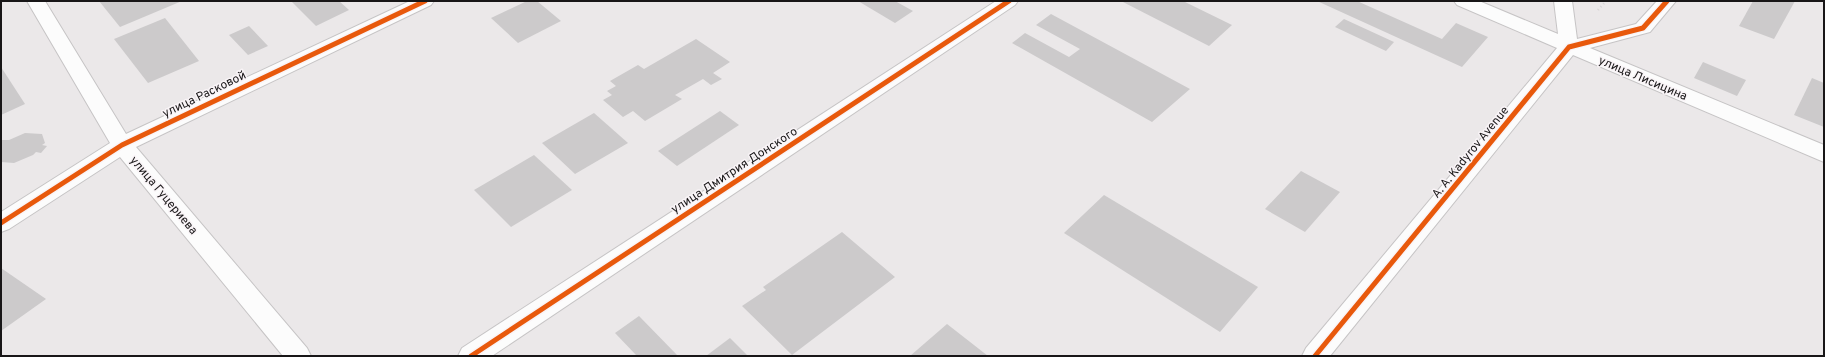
<svg xmlns="http://www.w3.org/2000/svg" width="1825" height="357" font-family="Overpass,sans-serif">
	<style>
		.building { fill: #cccacb }
		.lines { fill: none; stroke-linecap: round; stroke-linejoin: round }
		.minor-casing { stroke: #c6c4c5; stroke-width: 2 }
		.tertiary-casing { stroke: #c6c4c5; stroke-width: 2 }
		.path { stroke: #d6d4d5; stroke-width: 2.5; stroke-dasharray: 1 3; stroke-linecap: butt }
		.minor { fill: #fcfcfc; fill-rule: evenodd }
		.tertiary { fill: #fcfcfc; fill-rule: evenodd }
		.cycleway-casing { stroke: #f9f4f7; stroke-width: 8 }
		.cycleway { stroke: #e8590c; stroke-width: 5 }
		.labels { text-anchor: middle; stroke-width: 3; stroke-linejoin: round; paint-order: stroke }
		.street-label { font-size: 12px; fill: #181617; stroke: #f9f4f7 }
	</style>
	<rect width="100%" height="100%" fill="#ebe8e9"/>
	<!-- building -->
	<g class="building">
		<polygon points="99,1 182,1 120,27"/>
		<polygon points="291,1 339,1 349,10 316,26"/>
		<polygon points="527,1 537,1 561,21 518,43 491,18"/>
		<polygon points="858,1 895,1 913,11 895,23"/>
		<polygon points="1121,1 1183,1 1232,25 1209,46"/>
		<polygon points="1317,1 1357,1 1442,39 1456,23 1488,37 1462,67"/>
		<polygon points="1753,1 1795,1 1774,39 1739,26"/>
		<polygon points="1051,14 1190,89 1152,122 1012,43 1025,33 1069,57 1080,49 1036,25"/>
		<polygon points="165,18 199,61 148,83 114,39"/>
		<polygon points="1344,19 1394,42 1386,51 1335,27"/>
		<polygon points="249,26 268,46 248,55 229,35"/>
		<polygon points="696,39 730,62 713,73 722,79 711,85 703,79 675,95 682,99 645,121 633,111 623,117 603,100 612,95 607,91 616,86 610,81 638,65 644,69"/>
		<polygon points="1703,62 1746,80 1737,96 1694,78"/>
		<polygon points="1,67 25,104 1,115"/>
		<polygon points="1812,78 1824,83 1824,127 1794,115"/>
		<polygon points="720,111 739,125 677,166 658,151"/>
		<polygon points="594,113 628,143 575,174 542,143"/>
		<polygon points="25,133 42,134 45,143 42,145 47,146 41,153 36,152 33,155 14,163 1,162 1,140 9,140"/>
		<polygon points="534,155 572,190 511,227 474,190"/>
		<polygon points="1301,171 1340,192 1305,232 1265,209"/>
		<polygon points="1104,195 1258,287 1220,332 1064,233"/>
		<polygon points="842,232 895,277 792,355 742,306 766,290 763,287"/>
		<polygon points="1,268 46,299 1,331"/>
		<polygon points="639,316 678,356 637,356 615,333"/>
		<polygon points="947,324 988,356 910,356"/>
		<polygon points="730,338 748,356 706,356"/>
	</g>
	<g class="lines">
		<defs>
			<g id="minor">
				<polygon points="27,1 45,1 126,134 410,1 434,1 431,5 136,147 307,348 311,356 283,356 120,157 9,229 1,232 1,212 110,143"/>
				<polygon points="996,1 1018,1 1015,5 492,356 458,356 462,348"/>
			</g>
			<polygon id="tertiary" points="1454,1 1479,1 1558,34 1554,1 1572,1 1577,39 1636,24 1657,1 1676,1 1650,32 1590,48 1824,145 1824,162 1573,55 1330,356 1302,356 1306,348 1557,48 1457,5"/>
		</defs>
		<!-- minor casing -->
		<use href="#minor" class="minor-casing"/>
		<!-- tertiary casing -->
		<use href="#tertiary" class="tertiary-casing"/>
		<!-- path -->
		<polyline class="path" points="1598,10 1606,1"/>
		<!-- minor -->
		<use href="#minor" class="minor"/>
		<!-- tertiary -->
		<use href="#tertiary" class="tertiary"/>
		<defs>
			<g id="cycleway">
				<polyline points="1,223 122,145 425,1"/>
				<polyline points="471,356 1009,1"/>
				<polyline points="1315,356 1569,47 1643,28 1667,1"/>
			</g>
		</defs>
		<!-- cycleway casing -->
		<use href="#cycleway" class="cycleway-casing"/>
		<!-- cycleway -->
		<use href="#cycleway" class="cycleway"/>
	</g>
	<g class="labels">
		<!-- street labels -->
		<g class="street-label">
			<text transform="translate(1643 78) rotate(23)" y="4">улица Лисицина</text>
			<text transform="translate(204 94) rotate(-26)" y="4">улица Расковой</text>
			<text transform="translate(1470 152) rotate(-51)" y="4">A. A. Kadyrov Avenue</text>
			<text transform="translate(734 170) rotate(-33)" y="4">улица Дмитрия Донского</text>
			<text transform="translate(164 195) rotate(50)" y="4">улица Гуцериева</text>
		</g>
	</g>
	<!-- border -->
	<rect width="1825" height="357" fill="none" stroke="#181617" stroke-width="4"/>
</svg>
